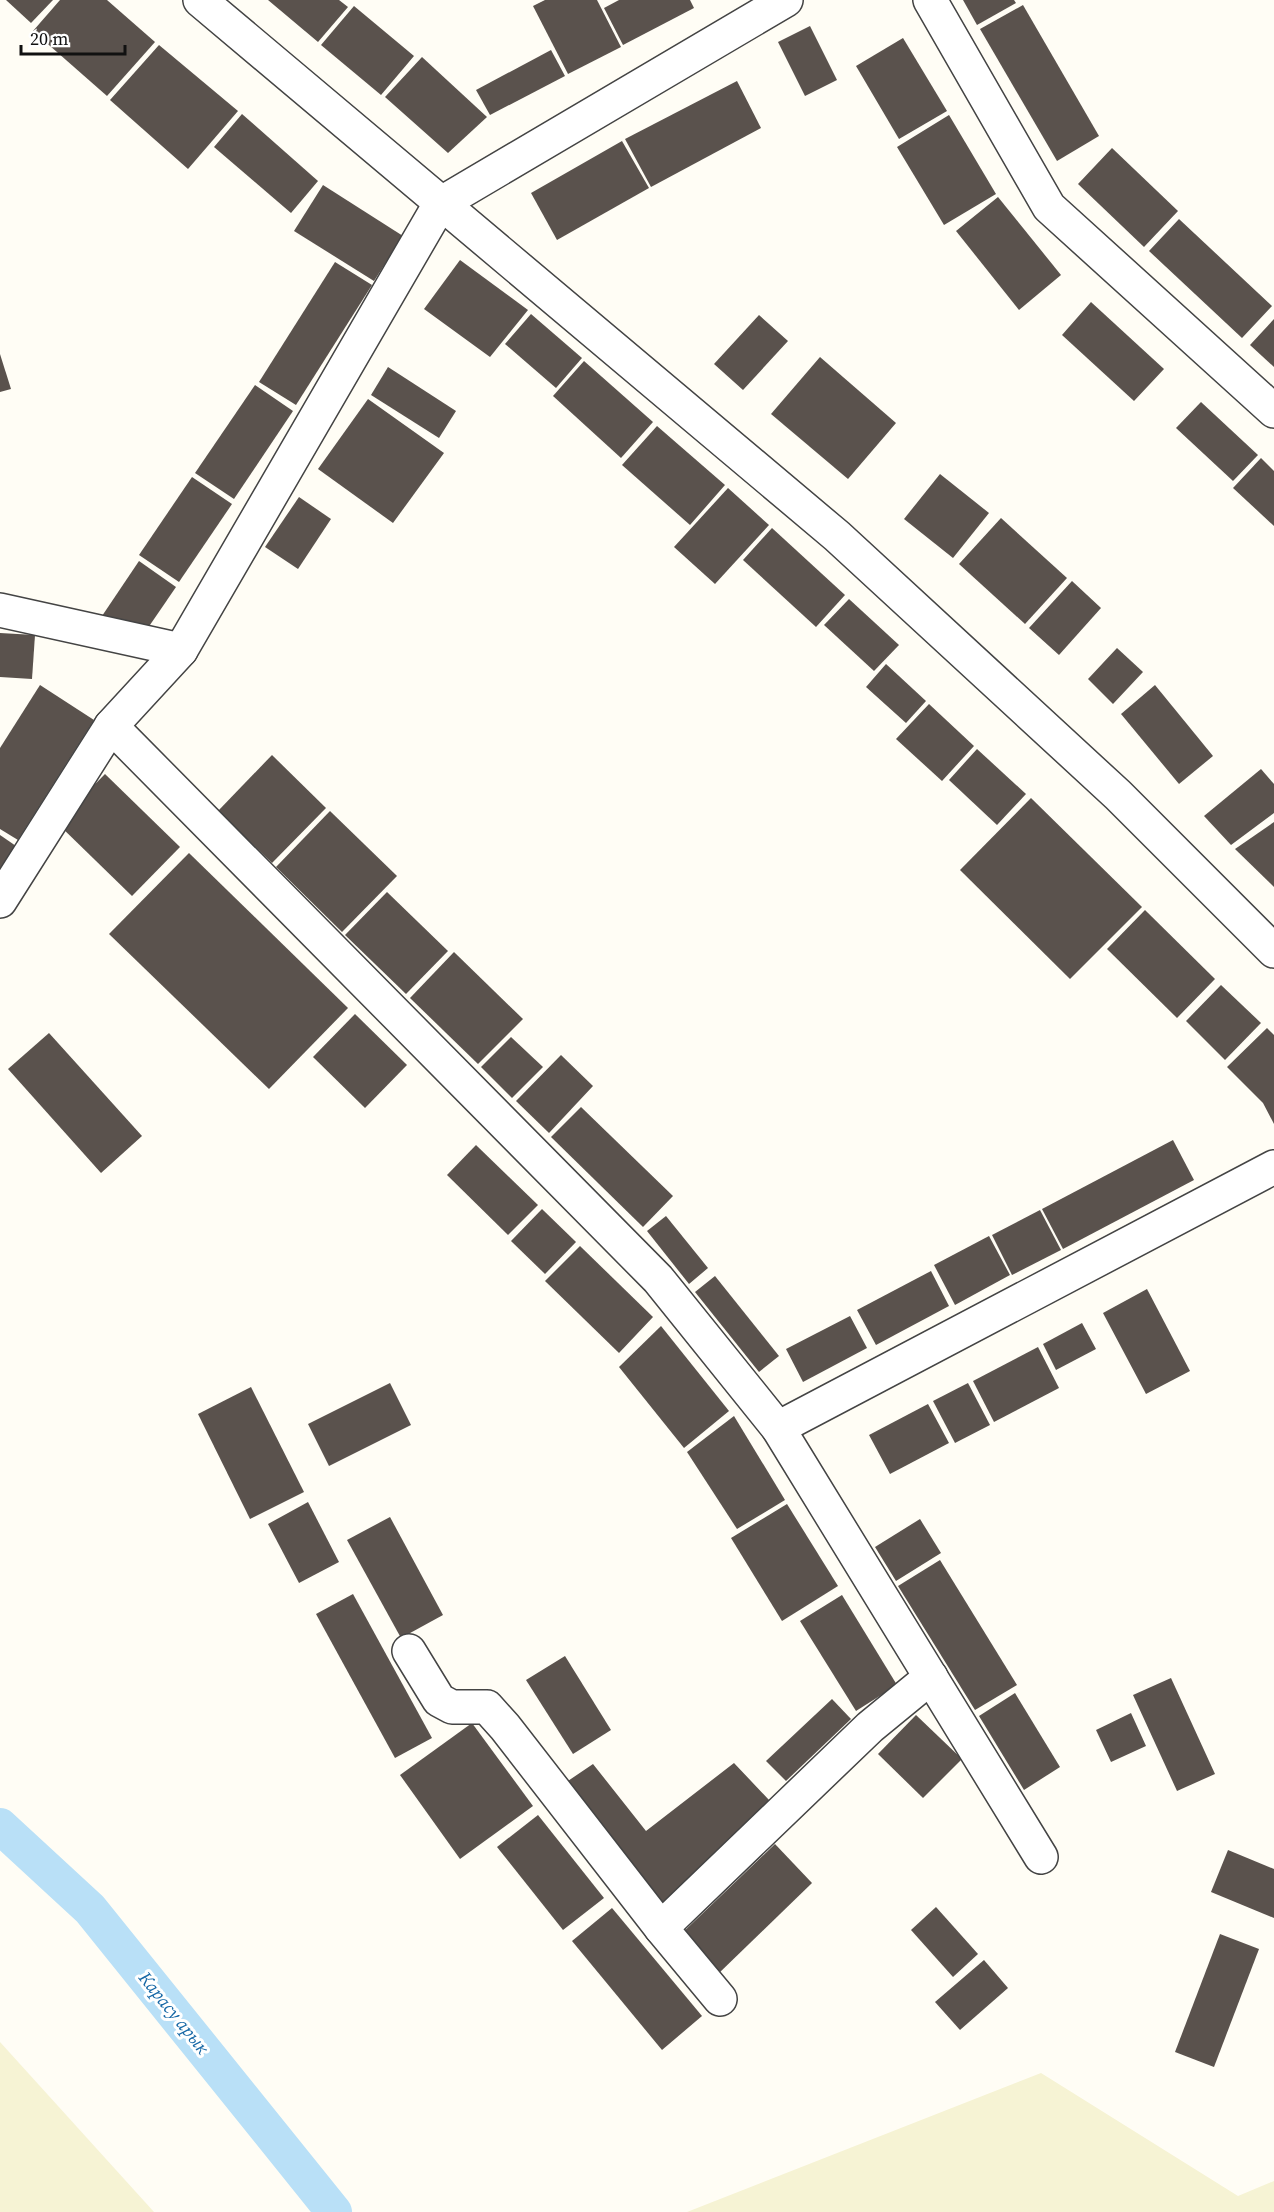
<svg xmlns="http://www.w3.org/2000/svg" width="1274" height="2212" font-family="'Source Serif 4',serif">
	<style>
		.farmland { fill: #f6f3d4 }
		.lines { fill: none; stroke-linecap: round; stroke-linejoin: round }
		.canal { stroke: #b9e0f7; stroke-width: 36 }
		.building { fill: #5a524d }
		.minor-casing { stroke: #444; stroke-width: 36 }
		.minor { stroke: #fff; stroke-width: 33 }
		.labels { text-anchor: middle; stroke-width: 6; stroke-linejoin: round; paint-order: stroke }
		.water-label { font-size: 18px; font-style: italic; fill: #1768a6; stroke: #fff }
	</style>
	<rect width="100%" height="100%" fill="#fffdf5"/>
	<!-- farmland -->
	<g class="farmland">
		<polygon points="0,2042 154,2212 0,2212"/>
		<polygon points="1041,2073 1238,2196 1274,2181 1274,2212 687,2212"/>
	</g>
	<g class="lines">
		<!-- canal -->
		<polyline class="canal" points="0,1826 90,1909 334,2212"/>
	</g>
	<!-- building -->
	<g class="building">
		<polygon points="6,0 53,0 31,23"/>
		<polygon points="60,0 107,0 155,42 107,96 33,31"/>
		<polygon points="268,0 339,0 348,7 318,42"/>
		<polygon points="545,0 597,0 621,47 568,74 533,6"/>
		<polygon points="619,0 690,0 694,8 623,45 604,8"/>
		<polygon points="963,0 1014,0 1016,3 977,25"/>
		<polygon points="1023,5 1099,136 1057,161 980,29"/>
		<polygon points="354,6 414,56 381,95 321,45"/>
		<polygon points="810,26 837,80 805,96 778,42"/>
		<polygon points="903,38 947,111 899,139 856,66"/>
		<polygon points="159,45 238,111 188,169 110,100"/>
		<polygon points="551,50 565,76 490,115 476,90"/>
		<polygon points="422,57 487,117 448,153 385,97"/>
		<polygon points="737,81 761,128 651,187 625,139"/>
		<polygon points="242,114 318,181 291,213 214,147"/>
		<polygon points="949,115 996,194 944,225 897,147"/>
		<polygon points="622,141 649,188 557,240 531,193"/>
		<polygon points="1112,148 1178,211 1144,247 1078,184"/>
		<polygon points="323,185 403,236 374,281 294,231"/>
		<polygon points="998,197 1061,275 1019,310 956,231"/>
		<polygon points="1179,219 1272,306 1242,338 1149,251"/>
		<polygon points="460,260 528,310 490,357 424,309"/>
		<polygon points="335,262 372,285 296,405 259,382"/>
		<polygon points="1091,302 1164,369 1134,401 1062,335"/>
		<polygon points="531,314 582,358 556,388 505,344"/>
		<polygon points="759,315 788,341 743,390 714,364"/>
		<polygon points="1274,319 1274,367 1250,345"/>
		<polygon points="0,354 11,389 0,392"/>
		<polygon points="820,357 896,423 848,479 771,414"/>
		<polygon points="584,361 653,422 621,458 553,396"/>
		<polygon points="388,367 456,411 439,438 371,395"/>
		<polygon points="255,385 293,411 234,499 195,473"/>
		<polygon points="368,399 444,453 393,523 318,469"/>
		<polygon points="1201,402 1258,455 1233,481 1176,428"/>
		<polygon points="657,426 725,485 690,525 622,465"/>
		<polygon points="1261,458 1274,471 1274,526 1233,488"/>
		<polygon points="940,474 989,513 953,558 904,519"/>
		<polygon points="192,477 232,504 179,582 139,555"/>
		<polygon points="728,488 769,525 715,584 674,547"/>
		<polygon points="299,497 331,519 298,569 265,547"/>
		<polygon points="1001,518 1067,578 1025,624 959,564"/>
		<polygon points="772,528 845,595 816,627 743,560"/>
		<polygon points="139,561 176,587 139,641 102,616"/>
		<polygon points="1072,581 1101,608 1059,655 1029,628"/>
		<polygon points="849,599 899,645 874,671 824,625"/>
		<polygon points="0,633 35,635 32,679 0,677"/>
		<polygon points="1117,648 1143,672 1113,704 1088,679"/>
		<polygon points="886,664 926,701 906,723 866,687"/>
		<polygon points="40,685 94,720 18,840 0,829 0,748"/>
		<polygon points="1155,685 1213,756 1179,784 1121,714"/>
		<polygon points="929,704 974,746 942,781 896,739"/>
		<polygon points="977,749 1026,794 997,825 949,780"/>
		<polygon points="272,755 326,808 272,863 218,811"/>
		<polygon points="1261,769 1274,784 1274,813 1231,845 1204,816"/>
		<polygon points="105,774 180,847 132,896 57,823"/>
		<polygon points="1031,798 1142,907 1070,979 960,870"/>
		<polygon points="330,811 397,876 342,932 276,867"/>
		<polygon points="1274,822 1274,887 1235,849"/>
		<polygon points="0,835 16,846 0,869"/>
		<polygon points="189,853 348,1008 269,1089 109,934"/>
		<polygon points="387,892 448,951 406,994 345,935"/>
		<polygon points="1145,910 1215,979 1177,1018 1107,949"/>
		<polygon points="454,952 523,1019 478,1064 410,998"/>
		<polygon points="1221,985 1261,1023 1225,1060 1186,1021"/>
		<polygon points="355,1014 407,1065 365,1108 313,1057"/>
		<polygon points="1267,1028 1274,1035 1274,1124 1263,1103 1227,1067"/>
		<polygon points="49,1033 142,1136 101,1173 8,1069"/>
		<polygon points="511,1037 543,1067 512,1098 481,1067"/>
		<polygon points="561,1055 593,1086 549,1133 516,1101"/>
		<polygon points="581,1107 673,1196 643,1227 551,1137"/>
		<polygon points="1173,1140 1194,1180 1063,1249 1042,1209"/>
		<polygon points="476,1145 538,1205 508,1235 447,1175"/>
		<polygon points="542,1209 576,1242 545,1274 511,1241"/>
		<polygon points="1040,1210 1061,1250 1012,1275 992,1235"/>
		<polygon points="666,1216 708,1268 689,1284 647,1231"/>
		<polygon points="989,1236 1010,1275 955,1305 934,1265"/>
		<polygon points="580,1246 653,1317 619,1353 545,1281"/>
		<polygon points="931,1271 949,1306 876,1345 857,1310"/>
		<polygon points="715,1276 779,1356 759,1372 695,1292"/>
		<polygon points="1147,1289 1190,1371 1146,1394 1103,1313"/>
		<polygon points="850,1316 867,1348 803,1382 786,1349"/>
		<polygon points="1082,1323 1096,1349 1056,1370 1043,1344"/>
		<polygon points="661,1326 729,1411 684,1448 619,1367"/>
		<polygon points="1038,1347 1059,1388 994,1422 973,1381"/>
		<polygon points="390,1383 411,1425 329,1466 308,1424"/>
		<polygon points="968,1383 990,1425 955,1443 933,1401"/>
		<polygon points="251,1387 304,1492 250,1519 198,1414"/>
		<polygon points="928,1404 949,1443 890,1474 869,1435"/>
		<polygon points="734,1416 785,1500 737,1529 687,1452"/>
		<polygon points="308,1502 339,1562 299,1583 268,1524"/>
		<polygon points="787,1504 838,1586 782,1621 731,1538"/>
		<polygon points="390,1517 443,1615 401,1638 347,1540"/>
		<polygon points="920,1519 941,1553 896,1581 875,1547"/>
		<polygon points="940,1560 1017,1685 975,1710 898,1586"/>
		<polygon points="353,1594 432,1738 395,1758 316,1614"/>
		<polygon points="842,1595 897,1685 856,1711 800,1621"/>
		<polygon points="565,1656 611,1730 573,1754 526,1680"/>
		<polygon points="1171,1678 1215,1774 1177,1791 1133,1695"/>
		<polygon points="1015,1693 1060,1767 1024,1790 979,1716"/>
		<polygon points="832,1699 851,1719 786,1781 766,1761"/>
		<polygon points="1131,1713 1146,1746 1111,1762 1096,1730"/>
		<polygon points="916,1715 962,1759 923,1798 878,1754"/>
		<polygon points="472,1723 533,1806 460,1859 400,1775"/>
		<polygon points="734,1763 769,1800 656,1911 562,1785 593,1764 646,1831"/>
		<polygon points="538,1815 604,1898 563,1930 497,1847"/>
		<polygon points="775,1844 812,1883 717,1975 679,1936"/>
		<polygon points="1228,1850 1274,1869 1274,1918 1211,1892"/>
		<polygon points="936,1907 978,1954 953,1977 911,1930"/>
		<polygon points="612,1908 702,2016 662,2050 572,1941"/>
		<polygon points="1220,1934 1259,1949 1214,2067 1175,2052"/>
		<polygon points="984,1960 1008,1988 960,2030 935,2002"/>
	</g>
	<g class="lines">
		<defs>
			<g id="minor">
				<polyline points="200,0 837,536 1118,795 1274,951"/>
				<polyline points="930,0 1049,207 1274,411"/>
				<polyline points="0,610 181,650"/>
				<polyline points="111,726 658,1279 778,1428 1041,1857"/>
				<polyline points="0,901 111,726 181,650 440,204 786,0"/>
				<polyline points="778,1428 1274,1167"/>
				<polyline points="409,1651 439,1700 452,1707 487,1707 505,1727 661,1928"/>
				<polyline points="720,1999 661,1928 870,1727 931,1677"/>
			</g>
		</defs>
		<!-- minor casing -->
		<use href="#minor" class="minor-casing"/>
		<!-- minor -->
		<use href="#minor" class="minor"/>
	</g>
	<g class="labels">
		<!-- water labels -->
		<g class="water-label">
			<text transform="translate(174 2013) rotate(51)" y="6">Карасу арык</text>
		</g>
	</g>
	<!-- scale -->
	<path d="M21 45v9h104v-9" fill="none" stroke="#111111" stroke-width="3"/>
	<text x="30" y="45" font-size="18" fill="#111111" stroke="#ffffff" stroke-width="4.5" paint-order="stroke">20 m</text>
</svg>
